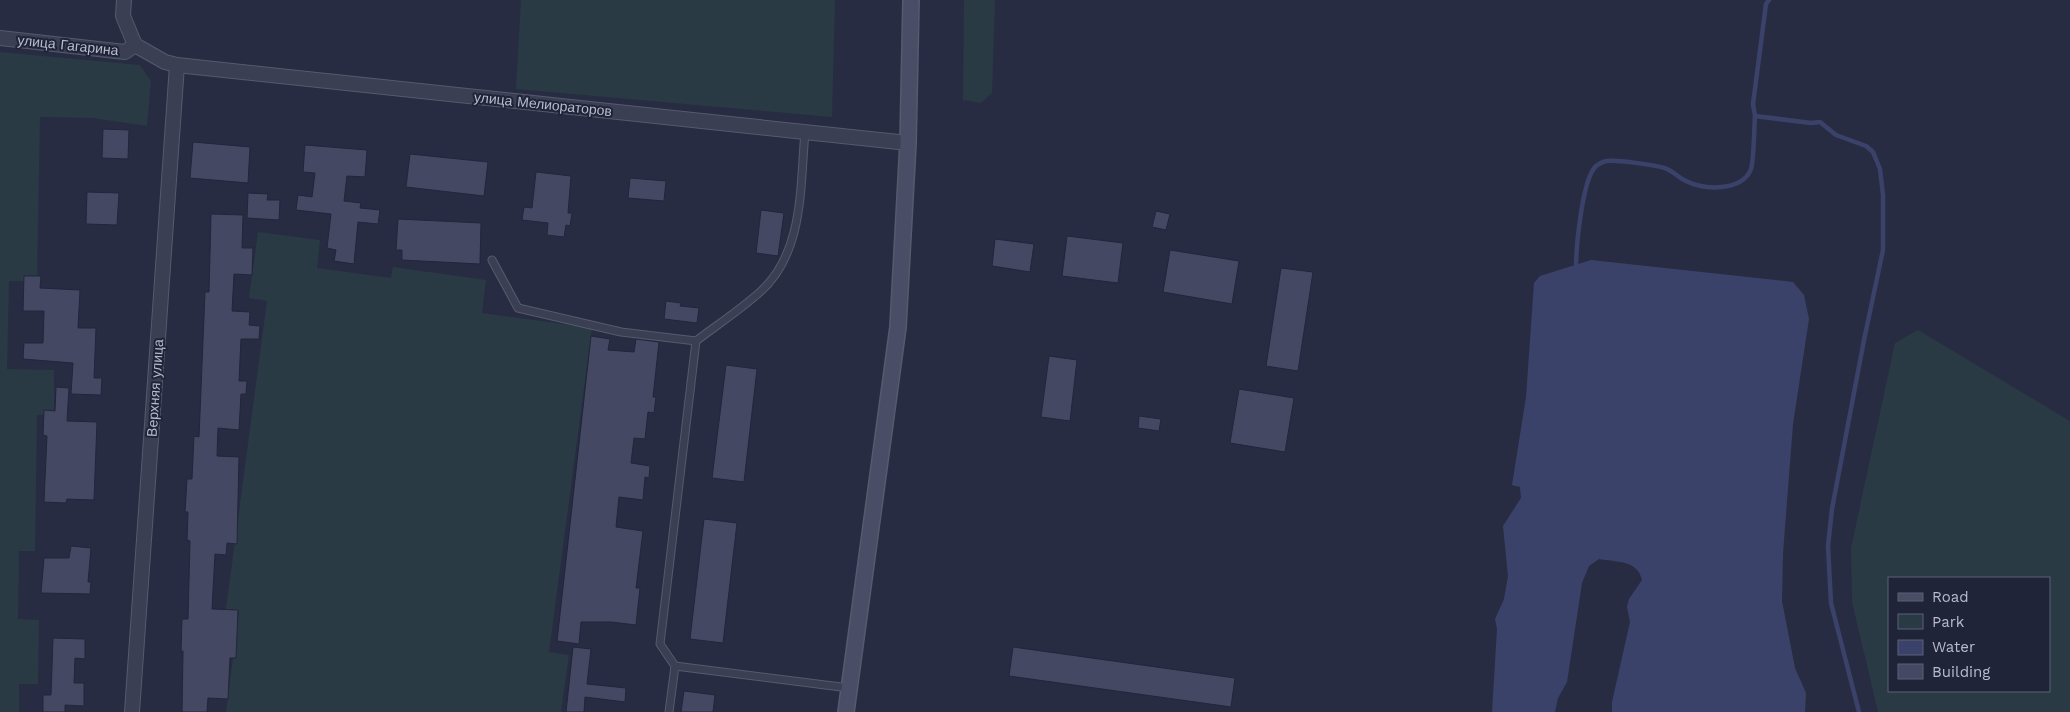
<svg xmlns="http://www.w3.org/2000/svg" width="2070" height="712" font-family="'Work Sans',sans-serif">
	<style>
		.green { fill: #293a44; fill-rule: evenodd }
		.water { fill: #3b426a }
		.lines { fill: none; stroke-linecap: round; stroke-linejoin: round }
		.stream { stroke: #3b426a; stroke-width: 4.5 }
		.building { fill: #444863; stroke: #22263a }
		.lane-casing { stroke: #575a6d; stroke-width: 9 }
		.street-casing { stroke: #575a6d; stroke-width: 16 }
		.secondary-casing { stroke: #575a6d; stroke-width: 18 }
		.lane { stroke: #3b3f53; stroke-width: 7 }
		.street { stroke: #3b3f53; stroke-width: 14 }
		.secondary { stroke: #494d66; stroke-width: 15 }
		.labels { text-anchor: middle; stroke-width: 4; stroke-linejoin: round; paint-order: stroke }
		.street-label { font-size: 14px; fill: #b9bbcd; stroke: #202438 }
	</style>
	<rect width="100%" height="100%" fill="#272c43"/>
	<!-- green -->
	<g class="green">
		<polygon points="521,0 835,0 832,117 516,89"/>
		<polygon points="964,0 995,0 992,93 981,103 963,100"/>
		<polygon points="0,52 140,65 151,81 147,126 93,118 40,117 37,281 9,281 7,369 54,370 54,414 37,415 35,551 19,551 18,619 39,620 38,684 19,684 19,712 0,712"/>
		<polygon points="258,232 320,240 317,268 391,278 393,267 486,280 482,313 592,328 549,652 569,655 561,712 226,712 239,611 226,609 267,301 249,298"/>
		<path d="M 1918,330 L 2070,421 L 2070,712 L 1878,712 L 1852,602 L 1851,548 L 1895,343 ZM 1889,578 L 2049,578 L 2049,691 L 1889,691 Z"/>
	</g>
	<!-- water -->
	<path class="water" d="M 1591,260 L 1793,282 L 1804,295 L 1809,319 L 1793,424 L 1783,553 L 1782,601 L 1795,668 L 1806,693 L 1805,712 L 1612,712 L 1612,702 L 1630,622 L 1627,607 L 1629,599 L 1642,580 C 1638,560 1616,562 1599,559 L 1589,566 L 1582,583 L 1567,682 L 1558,698 L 1555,712 L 1492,712 L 1497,629 L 1495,619 L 1504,599 L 1508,576 L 1503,526 L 1521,498 L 1520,487 L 1512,485 L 1526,397 L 1534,283 L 1540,276 Z"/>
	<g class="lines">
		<!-- stream -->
		<g class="stream">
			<polyline points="1769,0 1766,4 1753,104 1755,116 1811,123 1820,122 1836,135 1866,146 1873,152 1880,169 1883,195 1883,250 1864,340 1832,509 1828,546 1831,603 1859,712"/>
			<path d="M 1576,269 C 1576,248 1582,179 1596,166 C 1599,164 1604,161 1607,161 C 1617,160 1658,165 1667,169 C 1674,172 1679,178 1686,181 C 1704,190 1742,192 1751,169 C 1754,160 1754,129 1755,116"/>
		</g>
	</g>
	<!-- building -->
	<g class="building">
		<polygon points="103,129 129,130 128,159 102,158"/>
		<polygon points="193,142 250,147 248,183 190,178"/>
		<polygon points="305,145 367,150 365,177 347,176 344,201 361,203 360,208 380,210 378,224 358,222 354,264 334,261 336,250 327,248 331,214 296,210 298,195 312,197 315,173 303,172"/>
		<polygon points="410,154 488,162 484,196 406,187"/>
		<polygon points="536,172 571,176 568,213 572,213 570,226 566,225 564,237 547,235 548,223 522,220 524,207 532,208"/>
		<polygon points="630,178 666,181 664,201 628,198"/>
		<polygon points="87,192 119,193 117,225 86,224"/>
		<polygon points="248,193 268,194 267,200 280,200 279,220 247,218"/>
		<polygon points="761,210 784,213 778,256 756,253"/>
		<polygon points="1156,211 1170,214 1166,230 1152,227"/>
		<polygon points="211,214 243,215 242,248 253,248 252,275 234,274 232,311 250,312 249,325 260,326 259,339 241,339 239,381 247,381 246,394 241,394 239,430 218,428 217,456 239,457 237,544 227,543 226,555 215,554 212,609 238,610 236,658 230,658 228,699 208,698 207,712 182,712 183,651 181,651 182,619 188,619 190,541 187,540 188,512 185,512 187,479 192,479 194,436 199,437 205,292 209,292"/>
		<polygon points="398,219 481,223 480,264 402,260 402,250 396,250"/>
		<polygon points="1067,236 1123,243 1118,283 1062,276"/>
		<polygon points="995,239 1034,244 1030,272 992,266"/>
		<polygon points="1170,250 1239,261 1232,304 1163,292"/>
		<polygon points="1281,268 1313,272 1298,371 1266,366"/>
		<polygon points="24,276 41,276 40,288 80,290 78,328 96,328 94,378 102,378 101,395 71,394 73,363 23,359 24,343 43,343 44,311 23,311"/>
		<polygon points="666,301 681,303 680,306 699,308 697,323 664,319"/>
		<polygon points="591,336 610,339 608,350 634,352 636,339 659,342 653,397 656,397 654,413 648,412 645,439 634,438 631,463 650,466 649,478 645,477 643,500 619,497 616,527 643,531 636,588 640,588 636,625 611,622 581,622 579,644 557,641"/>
		<polygon points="1049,356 1077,360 1070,421 1041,417"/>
		<polygon points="726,365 757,369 744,482 712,478"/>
		<polygon points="56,387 69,388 67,421 97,422 94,500 67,499 66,503 44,502 47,436 43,435 44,410 55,411"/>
		<polygon points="1239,389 1294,398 1285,452 1230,443"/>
		<polygon points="1139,416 1161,419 1159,431 1138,428"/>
		<polygon points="704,519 737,523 723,643 690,639"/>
		<polygon points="71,546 91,548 88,582 91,582 90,594 41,593 44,558 69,558"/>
		<polygon points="53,638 85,639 85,659 75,658 74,683 84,683 84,706 65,705 65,712 43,712 43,695 51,695"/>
		<polygon points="573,647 591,649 587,684 626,688 625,702 585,697 584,712 566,712"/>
		<polygon points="1013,647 1235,678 1231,707 1009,676"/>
		<polygon points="684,691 715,695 713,712 681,712"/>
	</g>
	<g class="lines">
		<defs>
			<g id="lane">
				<polyline points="492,260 518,308 621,332 696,341"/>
				<polyline points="675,666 849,688"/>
				<path d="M 669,712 L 675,666 L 660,644 L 696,341 C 717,325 740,310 760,292 C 804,253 800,187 805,132"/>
			</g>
			<g id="street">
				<polyline points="124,0 123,16 135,45 165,62 177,65 908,143"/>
				<polyline points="0,38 125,52 135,45"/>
				<polyline points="132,712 177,65"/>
			</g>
			<polyline id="secondary" points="846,712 898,327 908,143 911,0"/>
		</defs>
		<!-- lane casing -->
		<use href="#lane" class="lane-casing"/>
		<!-- street casing -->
		<use href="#street" class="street-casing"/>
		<!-- secondary casing -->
		<use href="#secondary" class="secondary-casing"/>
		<!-- lane -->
		<use href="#lane" class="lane"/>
		<!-- street -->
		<use href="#street" class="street"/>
		<!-- secondary -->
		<use href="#secondary" class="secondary"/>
	</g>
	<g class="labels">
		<!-- street labels -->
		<g class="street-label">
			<text transform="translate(68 45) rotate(6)" y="5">улица Гагарина</text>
			<text transform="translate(543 104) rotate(6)" y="5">улица Мелиораторов</text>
			<text transform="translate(155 388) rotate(-86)" y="5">Верхняя улица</text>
		</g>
	</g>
	<!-- legend -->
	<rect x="1888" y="577" width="162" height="115" fill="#202438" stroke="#5d6074"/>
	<rect x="1898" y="593" width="25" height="8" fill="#494d66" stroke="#5d6074"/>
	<text x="1932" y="602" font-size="15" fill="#b9bbcd">Road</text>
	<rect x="1898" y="614" width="25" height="15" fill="#293a44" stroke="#5d6074"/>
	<text x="1932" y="627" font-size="15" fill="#b9bbcd">Park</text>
	<rect x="1898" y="640" width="25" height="15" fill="#3b426a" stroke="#5d6074"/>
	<text x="1932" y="652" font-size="15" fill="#b9bbcd">Water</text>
	<rect x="1898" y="664" width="25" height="15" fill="#444863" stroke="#5d6074"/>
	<text x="1932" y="677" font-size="15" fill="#b9bbcd">Building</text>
</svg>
